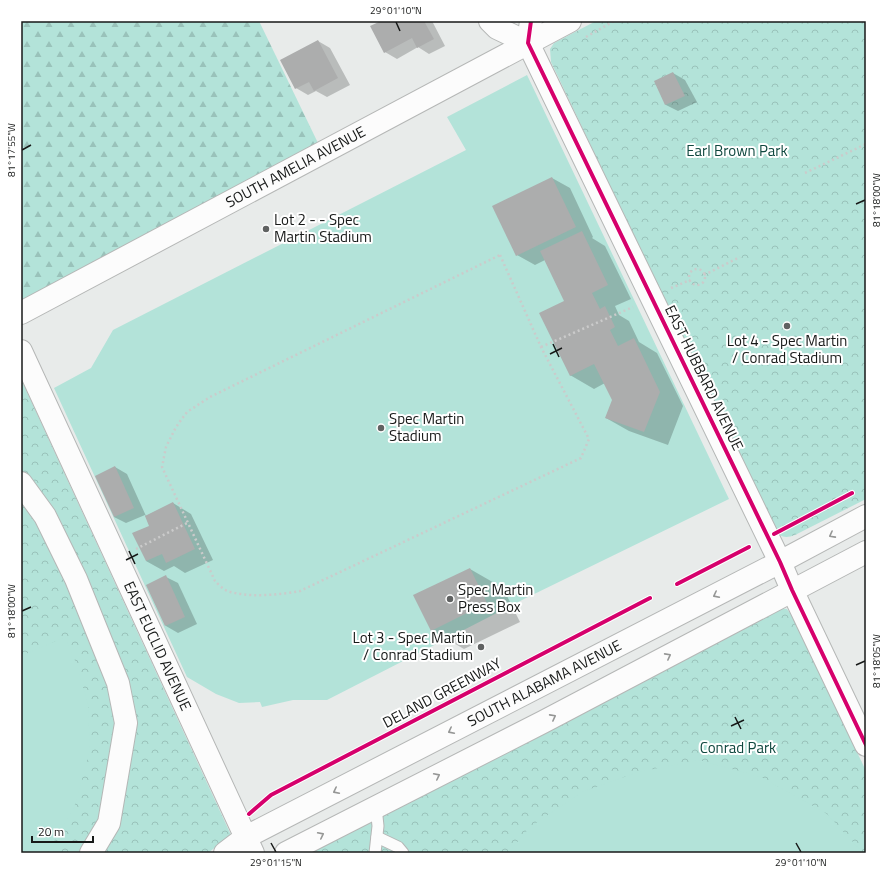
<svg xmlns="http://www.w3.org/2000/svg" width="887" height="874" font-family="'Titillium Web',sans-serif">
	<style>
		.forest { fill: url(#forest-firs) }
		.park { fill: url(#park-crowns) }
		.garden { fill: #b3e3d9 }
		.shadow { fill: #0003 }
		.building { fill: #acadad }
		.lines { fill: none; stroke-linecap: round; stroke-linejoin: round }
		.lane-casing { stroke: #b5b7b6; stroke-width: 13 }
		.street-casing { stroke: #b5b7b6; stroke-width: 24 }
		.secondary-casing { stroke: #b5b7b6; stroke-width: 24 }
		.path { stroke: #cbcbcb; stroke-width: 2.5; stroke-dasharray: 2 3; stroke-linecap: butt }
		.lane { stroke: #fcfcfc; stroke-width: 11 }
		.street { stroke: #fcfcfc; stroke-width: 22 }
		.secondary { stroke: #fcfcfc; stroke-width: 22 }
		.cycleway-casing { stroke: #fff; stroke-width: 6 }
		.cycleway { stroke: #d6006c; stroke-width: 4 }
		.oneway { stroke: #959695 }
		.ticks { fill: none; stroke: #171918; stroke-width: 1.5 }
		.poi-dot { fill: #606262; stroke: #fff; stroke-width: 1.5 }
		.labels { text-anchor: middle; stroke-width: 4; stroke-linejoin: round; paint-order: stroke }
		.park-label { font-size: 15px; fill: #0f483f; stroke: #fff }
		.street-label { font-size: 15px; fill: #171918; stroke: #fff }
		.poi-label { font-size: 15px; fill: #171918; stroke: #fff; text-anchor: start }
		.neatline { fill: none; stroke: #171918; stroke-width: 1.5 }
		.ticks-label { font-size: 10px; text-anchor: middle; fill: #171918 }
	</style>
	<defs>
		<pattern id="forest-firs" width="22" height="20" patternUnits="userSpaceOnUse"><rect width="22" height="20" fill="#b3e3d9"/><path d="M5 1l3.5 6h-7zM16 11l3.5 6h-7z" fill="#99c2ba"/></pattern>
		<pattern id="park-crowns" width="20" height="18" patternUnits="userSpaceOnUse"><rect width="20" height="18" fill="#b3e3d9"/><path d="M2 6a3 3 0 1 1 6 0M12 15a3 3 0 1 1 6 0" fill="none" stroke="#99c2ba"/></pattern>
	</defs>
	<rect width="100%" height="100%" fill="#e8ebea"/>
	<!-- forest -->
	<polygon class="forest" points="21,21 259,21 318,143 21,301"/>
	<!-- park -->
	<g class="park">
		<path d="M 596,21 L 866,21 L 866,499 L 795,535 C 785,539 780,537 773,529 L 551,62 L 550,49 L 554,43 Z"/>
		<polygon points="21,379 231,835 208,853 21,853"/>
		<polygon points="779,608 787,609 792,616 866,771 866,853 310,853"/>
	</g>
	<!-- garden -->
	<g class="garden">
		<polygon points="527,75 729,499 524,599 327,700 293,700 262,707 260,702 239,703 216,694 187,677 54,388 91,368 113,330 466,150 447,117"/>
		<polygon points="65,637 76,663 88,704 90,750 74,808 47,853 21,853 21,656"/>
		<polygon points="699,760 761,777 827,814 863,853 508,853 530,827 582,792 638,772"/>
	</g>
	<!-- shadow -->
	<g class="shadow">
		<polygon points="383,21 432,21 445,46 429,54 418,47 397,59 385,52"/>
		<polygon points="318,41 330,48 350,85 327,97 316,91 308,95 296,88"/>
		<polygon points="673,73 685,80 697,102 678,111 666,105 655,82"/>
		<polygon points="552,178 570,188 593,237 592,238 605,246 631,299 615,306 619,315 629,321 639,342 657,353 683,406 668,445 629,431 606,418 613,400 605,383 594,389 570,375 565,301 545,260 535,265 517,255"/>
		<polygon points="115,467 127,474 146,516 173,503 191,514 213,560 185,573 174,566 164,571 146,561 150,526 145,515 126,523 114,517"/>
		<polygon points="470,569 503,588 520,622 464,649 431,630"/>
		<polygon points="166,577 178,583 197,624 178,633 166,626"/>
	</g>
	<!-- building -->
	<g class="building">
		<polygon points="381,21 424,21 434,39 417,48 412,38 384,53 370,26"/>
		<polygon points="318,40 338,78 314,91 309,82 295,89 280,60"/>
		<polygon points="673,72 685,96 665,105 654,81"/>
		<polygon points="552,177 576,227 516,256 492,206"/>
		<polygon points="582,231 608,285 592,293 600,309 605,306 615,327 610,330 618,346 634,338 660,392 644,432 605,418 612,400 594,364 570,376 539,313 564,301 540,251"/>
		<polygon points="115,466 134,508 114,517 95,476"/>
		<polygon points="173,502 195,549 166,563 162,554 146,561 132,533 149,526 145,516"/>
		<polygon points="470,568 487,603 431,631 413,595"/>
		<polygon points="166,575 185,617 165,626 146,585"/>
	</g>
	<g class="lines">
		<defs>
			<g id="lane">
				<polyline points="377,837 398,847 403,853"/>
				<polyline points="375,853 378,826 376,807"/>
			</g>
			<g id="street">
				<polyline points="490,21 497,28 528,43"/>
				<polyline points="531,21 528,43 780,562 792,590 866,745"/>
				<polyline points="21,483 45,516 76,579 118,683 126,723 109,823 91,853"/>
			</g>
			<g id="secondary">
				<path id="s1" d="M 21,313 L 570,21"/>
				<path id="s2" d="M 21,351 L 253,853"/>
				<path id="s3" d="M 225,853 L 246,837 L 780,562 L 866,516"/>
				<polyline points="286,853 543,722 866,552"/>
			</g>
		</defs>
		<!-- lane casing -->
		<use href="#lane" class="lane-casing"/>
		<!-- street casing -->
		<use href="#street" class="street-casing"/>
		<!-- secondary casing -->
		<use href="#secondary" class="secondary-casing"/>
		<!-- path -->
		<g class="path">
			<polyline points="586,37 614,21"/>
			<polyline points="805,173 866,144"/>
			<path d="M 500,255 L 541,347 L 589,439 L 581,458 L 300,591 C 277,595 250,598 227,591 C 223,589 218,584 215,581 L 162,467 L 166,447 L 176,427 L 187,412 L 210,397 Z"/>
			<circle cx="697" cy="277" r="8"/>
			<polyline points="704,275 740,257"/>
			<polyline points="671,288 690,280"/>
			<polyline points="541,347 633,307"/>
			<polyline points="136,549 189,522"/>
		</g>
		<!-- lane -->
		<use href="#lane" class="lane"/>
		<!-- street -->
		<use href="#street" class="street"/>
		<!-- secondary -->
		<use href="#secondary" class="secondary"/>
		<defs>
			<g id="cycleway">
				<polyline points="531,21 528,43 780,562 792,590 866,745"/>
				<polyline points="774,534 852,493"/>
				<polyline points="677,584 749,547"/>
				<polyline points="249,814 271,795 650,598"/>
			</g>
		</defs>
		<!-- cycleway casing -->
		<use href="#cycleway" class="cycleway-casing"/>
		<!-- cycleway -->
		<use href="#cycleway" class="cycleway"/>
	</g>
	<!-- one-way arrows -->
	<defs><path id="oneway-chevron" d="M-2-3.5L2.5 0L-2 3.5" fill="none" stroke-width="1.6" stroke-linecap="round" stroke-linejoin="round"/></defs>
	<g class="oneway">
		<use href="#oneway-chevron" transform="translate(832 535) rotate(152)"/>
		<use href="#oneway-chevron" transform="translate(716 595) rotate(153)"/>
		<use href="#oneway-chevron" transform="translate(668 656) rotate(-28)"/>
		<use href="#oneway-chevron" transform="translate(553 717) rotate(-28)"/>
		<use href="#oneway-chevron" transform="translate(451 731) rotate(153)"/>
		<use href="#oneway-chevron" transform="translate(437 776) rotate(-27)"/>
		<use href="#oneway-chevron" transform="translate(336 791) rotate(153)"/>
		<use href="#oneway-chevron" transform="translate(321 835) rotate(-27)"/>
	</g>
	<!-- ticks -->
	<path class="ticks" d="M 396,22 L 400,31M 22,150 L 31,145M 856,204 L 865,200M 553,344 L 559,357M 550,354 L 562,348M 129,551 L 135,564M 126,560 L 138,554M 22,611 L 31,607M 856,665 L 865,661M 735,717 L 741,729M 731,726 L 744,720M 271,843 L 276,852M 796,843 L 801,852"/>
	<!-- markers -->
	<g class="poi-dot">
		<circle cx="266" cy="229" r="4"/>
		<circle cx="787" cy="326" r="4"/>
		<circle cx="381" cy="428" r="4"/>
		<circle cx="450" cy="599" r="4"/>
		<circle cx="481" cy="647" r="4"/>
	</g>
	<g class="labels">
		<!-- park labels -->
		<g class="park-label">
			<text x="737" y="156">Earl Brown Park</text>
			<text x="738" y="753">Conrad Park</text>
		</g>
		<!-- street labels -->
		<g class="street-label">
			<text dy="5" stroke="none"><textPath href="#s1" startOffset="311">SOUTH AMELIA AVENUE</textPath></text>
			<text transform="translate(704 378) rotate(64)" y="5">EAST HUBBARD AVENUE</text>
			<text dy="5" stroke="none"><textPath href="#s2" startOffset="325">EAST EUCLID AVENUE</textPath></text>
			<text dy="5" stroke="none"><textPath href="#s3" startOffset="362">SOUTH ALABAMA AVENUE</textPath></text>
			<text transform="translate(442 693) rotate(-28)" y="5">DELAND GREENWAY</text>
		</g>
		<!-- poi labels -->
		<g class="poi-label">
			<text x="274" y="225">Lot 2 - - Spec<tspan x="274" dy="17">Martin Stadium</tspan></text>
			<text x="787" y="346" text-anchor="middle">Lot 4 - Spec Martin<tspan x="787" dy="17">/ Conrad Stadium</tspan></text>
			<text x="389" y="424">Spec Martin<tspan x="389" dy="17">Stadium</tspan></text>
			<text x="458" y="595">Spec Martin<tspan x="458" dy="17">Press Box</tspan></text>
			<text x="473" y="643" text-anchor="end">Lot 3 - Spec Martin<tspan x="473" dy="17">/ Conrad Stadium</tspan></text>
		</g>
	</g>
	<!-- border -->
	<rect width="887" height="874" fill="none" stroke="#ffffff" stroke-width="44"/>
	<!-- scale -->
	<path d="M32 836v6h61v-6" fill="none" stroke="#171918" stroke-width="2"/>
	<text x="38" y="836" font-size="12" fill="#171918" stroke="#ffffff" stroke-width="3" paint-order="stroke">20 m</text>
	<rect x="22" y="22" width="843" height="830" class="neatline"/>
	<g class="ticks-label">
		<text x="396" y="14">29°01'10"N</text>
		<text transform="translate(11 150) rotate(-90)" y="4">81°17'55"W</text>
		<text transform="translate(876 200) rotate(-90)" y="4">81°18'00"W</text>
		<text transform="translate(11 611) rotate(-90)" y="4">81°18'00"W</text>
		<text transform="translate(876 661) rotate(-90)" y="4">81°18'05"W</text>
		<text x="276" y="866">29°01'15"N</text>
		<text x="801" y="866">29°01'10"N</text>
	</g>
</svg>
